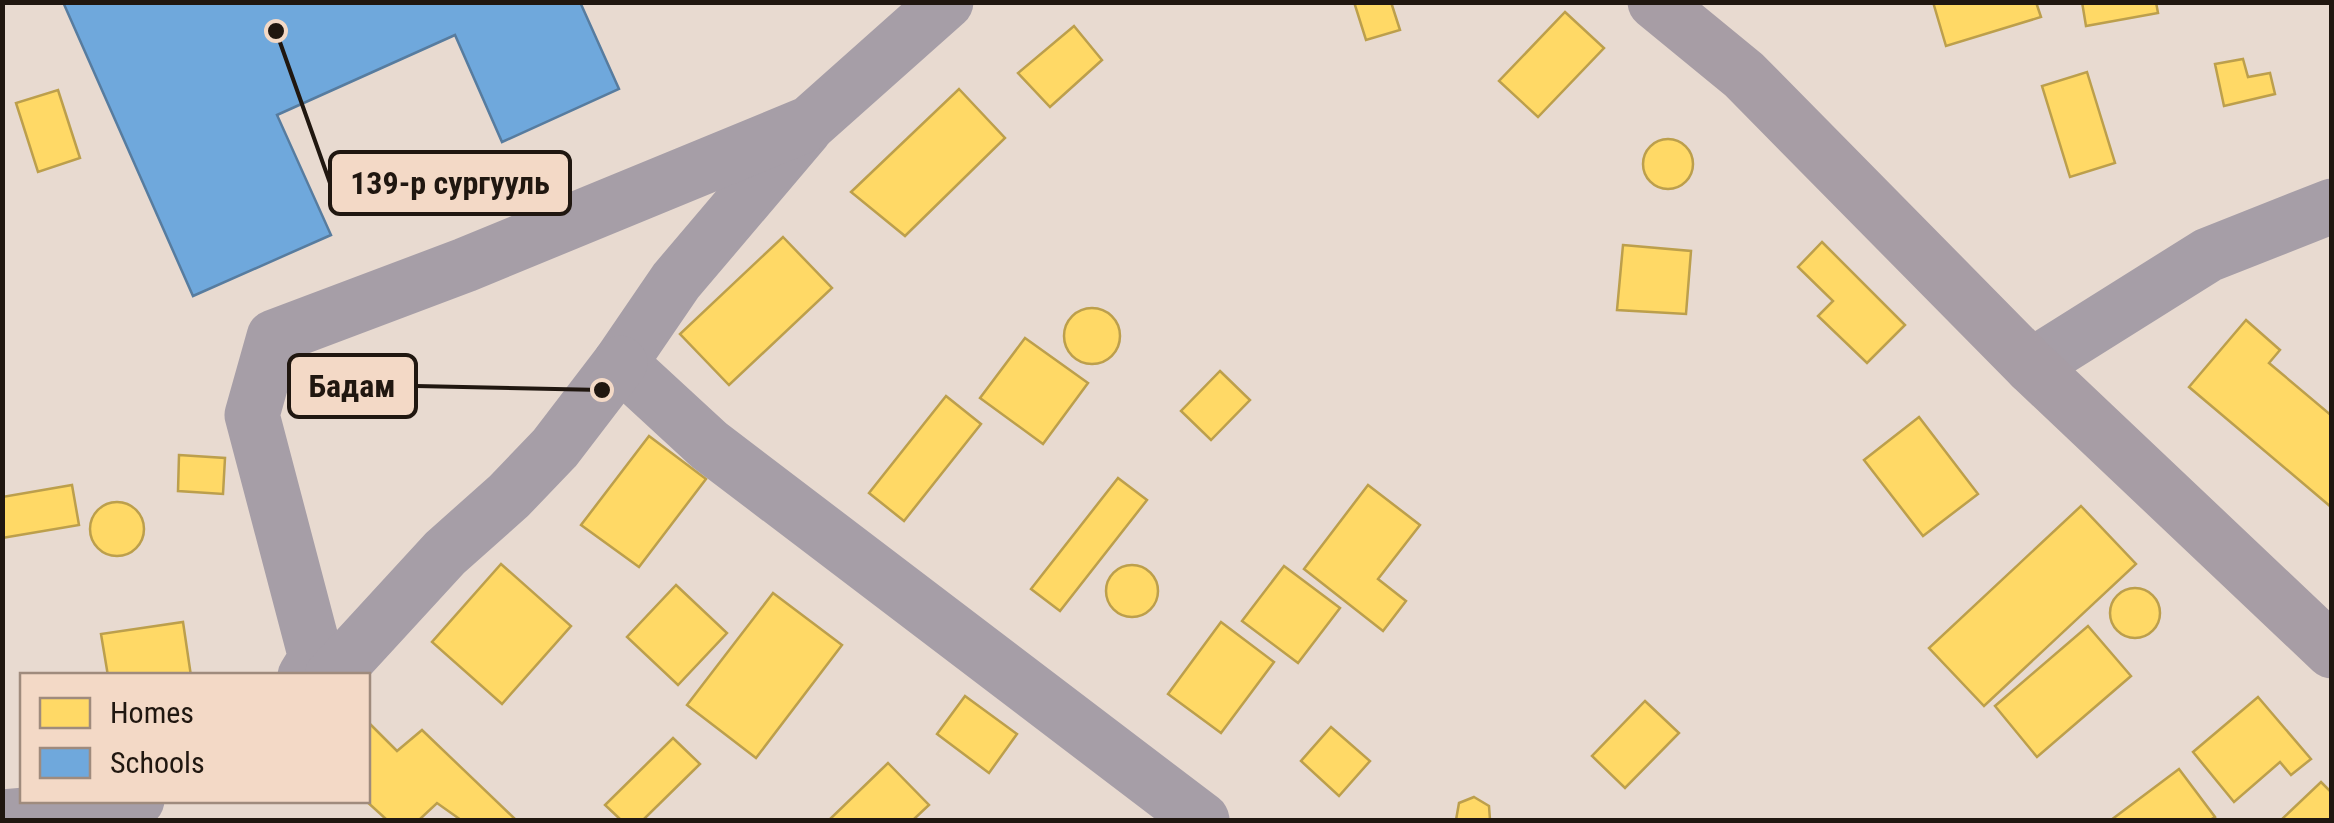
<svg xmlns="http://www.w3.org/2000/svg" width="2334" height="823" font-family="'Roboto Condensed',sans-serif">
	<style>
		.homes { fill: #ffd966; stroke: #bc9f4c; stroke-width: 2.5 }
		.schools { fill: #6fa8dc; stroke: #577c9f; stroke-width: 2.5 }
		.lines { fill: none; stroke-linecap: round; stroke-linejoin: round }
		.minor { stroke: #a69ea7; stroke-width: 55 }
		.secondary { stroke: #a79da5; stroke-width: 55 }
		.leader { fill: none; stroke: #201710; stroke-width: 4 }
		.callout-dot { fill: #201710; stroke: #f3d9c6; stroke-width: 4 }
		.callout { fill: #f3d9c6; stroke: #201710; stroke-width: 4 }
		.callout-label { font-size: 32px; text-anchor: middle; font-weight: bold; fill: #201710 }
	</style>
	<rect width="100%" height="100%" fill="#e8dad0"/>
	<!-- homes -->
	<g class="homes">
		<polygon points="1354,2 1391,2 1400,30 1366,40"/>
		<polygon points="1933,2 2036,2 2041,17 1946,46"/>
		<polygon points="2082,2 2156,2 2158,13 2086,26"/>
		<polygon points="1565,12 1604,48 1538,117 1499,81"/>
		<polygon points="1074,26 1102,60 1050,107 1018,73"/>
		<polygon points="2243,59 2248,77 2270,73 2275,94 2224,106 2215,64"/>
		<polygon points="2087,72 2115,163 2070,177 2042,86"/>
		<polygon points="959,89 1005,138 905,236 851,192"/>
		<polygon points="58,90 80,158 38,172 16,103"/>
		<circle cx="1668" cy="164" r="25"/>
		<polygon points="783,237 832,288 729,385 680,334"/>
		<polygon points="1822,242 1905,325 1867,363 1818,316 1833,301 1798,267"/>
		<polygon points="1623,245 1691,251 1686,314 1617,310"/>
		<circle cx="1092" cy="336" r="28"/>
		<polygon points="2246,320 2280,350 2269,363 2332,416 2331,507 2189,387"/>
		<polygon points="1025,338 1088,383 1043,444 980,398"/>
		<polygon points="1220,371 1250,400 1211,440 1181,411"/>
		<polygon points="946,396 981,424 904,521 869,493"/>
		<polygon points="1919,417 1978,494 1923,536 1864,460"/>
		<polygon points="649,436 706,479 639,567 581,525"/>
		<polygon points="179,455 225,458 223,494 178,491"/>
		<polygon points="1118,478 1147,500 1060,611 1031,589"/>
		<polygon points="72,485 79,525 2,538 2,497"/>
		<polygon points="1368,485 1420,525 1378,579 1406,601 1383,631 1304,569"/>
		<circle cx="117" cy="529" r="27"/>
		<polygon points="2081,506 2136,564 1984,706 1929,648"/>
		<polygon points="501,564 571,626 502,704 432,642"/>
		<circle cx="1132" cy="591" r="26"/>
		<polygon points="1284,566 1340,608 1298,663 1242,621"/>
		<polygon points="676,585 727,633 678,685 627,637"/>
		<circle cx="2135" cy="613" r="25"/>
		<polygon points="773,593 842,645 756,758 687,705"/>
		<polygon points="183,622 191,676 108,676 101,634"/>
		<polygon points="1221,622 1274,662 1221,733 1168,694"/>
		<polygon points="2088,626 2131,676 2037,757 1995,706"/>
		<polygon points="965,696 1017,734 989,773 937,734"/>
		<polygon points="2258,697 2311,759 2291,775 2280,762 2234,802 2193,752"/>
		<polygon points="1645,701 1679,733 1625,788 1592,756"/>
		<polygon points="368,722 397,751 422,730 516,820 461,820 437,803 419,820 387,820 365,800 368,800"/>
		<polygon points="1331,727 1370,761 1339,796 1301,761"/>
		<polygon points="673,738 700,764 643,820 621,820 605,805"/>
		<polygon points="888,763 929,805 913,820 829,820"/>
		<polygon points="2179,769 2215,817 2210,820 2111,820"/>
		<polygon points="2321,782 2332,793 2332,820 2281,820"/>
		<polygon points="1474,797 1489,806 1490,820 1456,820 1459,803"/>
	</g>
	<!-- schools -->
	<polygon class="schools" points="63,2 580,2 619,89 502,142 455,35 277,115 331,235 193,296"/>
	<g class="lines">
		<!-- minor -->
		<g class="minor">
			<polyline points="805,129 676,281 620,363 709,445 1202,820"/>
			<polyline points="2031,366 2208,255 2332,206"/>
			<polyline points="305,676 316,658 252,415 274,337 465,265 810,123 946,2"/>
			<polyline points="332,676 445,553 509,496 555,448 620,363"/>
			<polyline points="2,817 121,807 137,800"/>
		</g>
		<!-- secondary -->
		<polyline class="secondary" points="1655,2 1744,75 2031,366 2332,651"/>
	</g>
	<!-- callouts -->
	<path class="leader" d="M276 31L330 183M602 390L416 386"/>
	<g class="callout-dot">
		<circle cx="276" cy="31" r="10"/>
		<circle cx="602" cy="390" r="10"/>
	</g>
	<g class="callout">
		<rect x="330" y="152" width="240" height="62" rx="10"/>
		<rect x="289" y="355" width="127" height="62" rx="10"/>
	</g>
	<g class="callout-label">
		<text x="450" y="194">139-р сургууль</text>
		<text x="352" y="397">Бадам</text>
	</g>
	<!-- border -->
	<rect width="2334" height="823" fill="none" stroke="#201710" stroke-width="10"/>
	<!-- legend -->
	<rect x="20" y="673" width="350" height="130" fill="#f3d9c6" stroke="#9f8b7d" stroke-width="2.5"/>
	<rect x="40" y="698" width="50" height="30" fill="#ffd966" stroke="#9f8b7d" stroke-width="2.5"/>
	<text x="110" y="723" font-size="30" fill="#201710">Homes</text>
	<rect x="40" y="748" width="50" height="30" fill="#6fa8dc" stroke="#9f8b7d" stroke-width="2.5"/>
	<text x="110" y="773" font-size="30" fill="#201710">Schools</text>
</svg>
